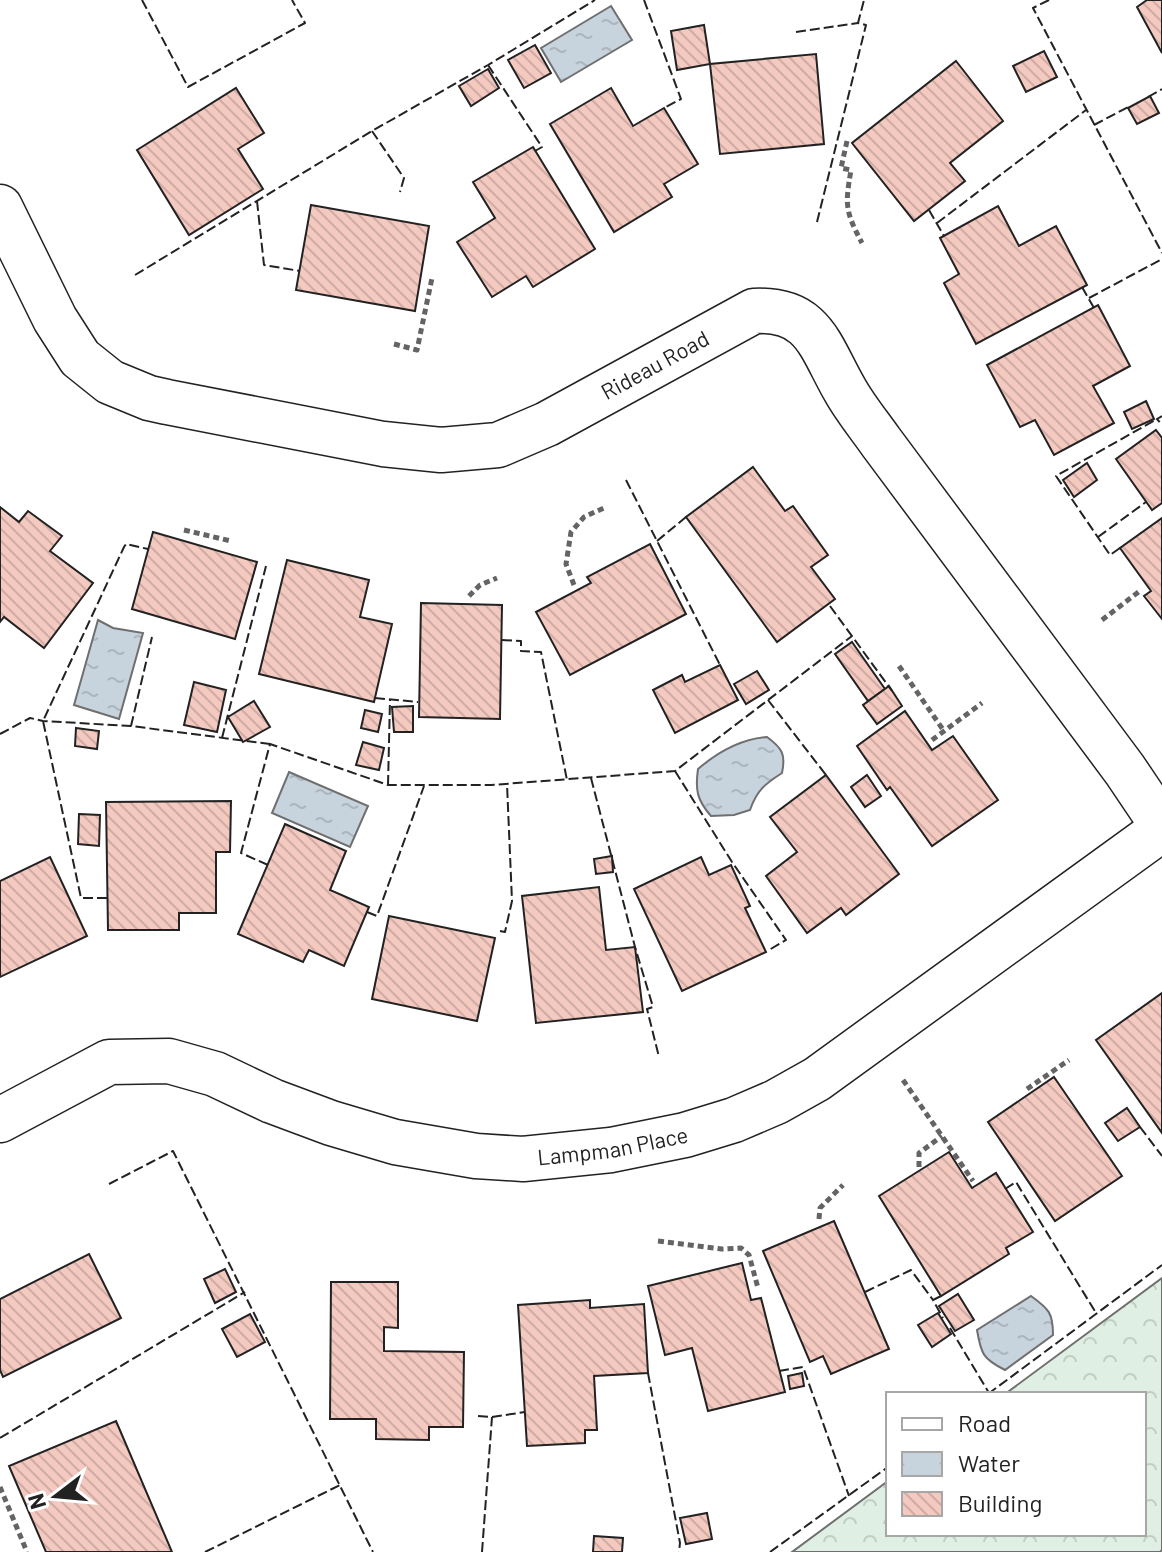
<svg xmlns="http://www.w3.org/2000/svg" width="1162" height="1552" font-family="Barlow,sans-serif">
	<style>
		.forest { fill: url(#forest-crowns); stroke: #6f6f6f; stroke-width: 2 }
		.water { fill: url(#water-ripples); stroke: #6f6f6f; stroke-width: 2 }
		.building { fill: url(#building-back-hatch); stroke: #222; stroke-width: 2 }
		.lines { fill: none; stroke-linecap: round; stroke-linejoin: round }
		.minor-casing { stroke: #222; stroke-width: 47 }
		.path { stroke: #646464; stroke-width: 5; stroke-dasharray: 6 4; stroke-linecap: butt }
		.minor { stroke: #fff; stroke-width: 44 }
		.fence { stroke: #222; stroke-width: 2; stroke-dasharray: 10 4; stroke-linecap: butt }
		.labels { text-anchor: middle; stroke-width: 6; stroke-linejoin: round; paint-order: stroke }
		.street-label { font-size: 22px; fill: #222; stroke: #fff }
	</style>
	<defs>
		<pattern id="forest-crowns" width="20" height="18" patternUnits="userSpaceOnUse" patternTransform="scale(2)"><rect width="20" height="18" fill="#e0efe3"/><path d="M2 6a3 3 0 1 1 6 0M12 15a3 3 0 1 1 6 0" fill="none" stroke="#c0cdc2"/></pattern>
		<pattern id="water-ripples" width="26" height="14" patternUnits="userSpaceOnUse" patternTransform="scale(2)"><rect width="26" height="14" fill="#c7d3dd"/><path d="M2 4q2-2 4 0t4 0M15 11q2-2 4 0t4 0" fill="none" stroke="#abb5bd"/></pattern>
		<pattern id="building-back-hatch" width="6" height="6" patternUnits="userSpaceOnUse" patternTransform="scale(2)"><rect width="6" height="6" fill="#f3c9c0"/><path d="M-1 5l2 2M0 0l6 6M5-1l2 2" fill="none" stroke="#d0aca5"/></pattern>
	</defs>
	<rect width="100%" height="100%" fill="#fff"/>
	<!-- forest -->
	<polygon class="forest" points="1162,1278 1162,1550 1160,1552 792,1552 888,1481 888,1534 1144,1534 1144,1394 1005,1394"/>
	<!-- water -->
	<g class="water">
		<polygon points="611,6 632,40 561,82 541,48"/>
		<polygon points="98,620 113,628 143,633 119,719 74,705"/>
		<path d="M 767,737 C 782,748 786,754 782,773 C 765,784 757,790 750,810 L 734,815 L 711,816 C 697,800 695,790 698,769 C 719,751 741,739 767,737 Z"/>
		<polygon points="289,772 368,806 350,847 272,813"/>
		<path d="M 1031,1296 C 1049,1309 1053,1313 1053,1335 L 1005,1370 C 983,1359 981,1354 977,1330 Z"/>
	</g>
	<!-- building -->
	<g class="building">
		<polygon points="1147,0 1162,0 1162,53 1137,7"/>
		<polygon points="704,25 710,64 677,70 671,31"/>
		<polygon points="535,45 551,73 524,88 508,60"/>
		<polygon points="1044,51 1057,77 1026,92 1013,66"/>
		<polygon points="816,54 824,144 720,154 710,64"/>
		<polygon points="956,61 1003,121 950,163 965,181 914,221 852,143"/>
		<polygon points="488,69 499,88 471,106 459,86"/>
		<polygon points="236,88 264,133 238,149 263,189 189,235 137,150"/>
		<polygon points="611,88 633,126 664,108 698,164 664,184 672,197 614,232 550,124"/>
		<polygon points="1150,96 1159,113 1137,124 1128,108"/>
		<polygon points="533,147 595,249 533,287 526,276 492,297 457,242 495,218 473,182"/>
		<polygon points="311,205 429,226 415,311 296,290"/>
		<polygon points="998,206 1019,246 1056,226 1087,285 976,344 944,283 959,274 940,238"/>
		<polygon points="1098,305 1130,366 1093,386 1114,423 1054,455 1035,420 1020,427 987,365"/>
		<polygon points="1146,401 1154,419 1132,429 1124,412"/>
		<polygon points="1156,430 1162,438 1162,503 1152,510 1116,459"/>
		<polygon points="1087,463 1097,480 1074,497 1063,480"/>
		<polygon points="753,467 785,511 793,506 828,555 811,567 835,599 777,642 686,517"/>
		<polygon points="0,507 19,522 28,511 62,536 50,551 93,583 44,648 4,617 0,622"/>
		<polygon points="1162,518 1162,619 1144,596 1151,591 1120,548"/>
		<polygon points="153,532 257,562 235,639 132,609"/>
		<polygon points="650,544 686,614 570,675 536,612 591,583 587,577"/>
		<polygon points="287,560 369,580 360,617 392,624 374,702 259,674"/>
		<polygon points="421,603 502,605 500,719 419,717"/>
		<polygon points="852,642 885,689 868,701 835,654"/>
		<polygon points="720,665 738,700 675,733 653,690 682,675 685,682"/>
		<polygon points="757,671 769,690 746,704 734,684"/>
		<polygon points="194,682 226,690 217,732 184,725"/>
		<polygon points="889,686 902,706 877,724 863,705"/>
		<polygon points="254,701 270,727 243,742 228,717"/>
		<polygon points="413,706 413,732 394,732 392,707"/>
		<polygon points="365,710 382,714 378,732 361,728"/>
		<polygon points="905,711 932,750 953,736 998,800 932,846 890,787 887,790 857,746"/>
		<polygon points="76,728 99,731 97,749 75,746"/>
		<polygon points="363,742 384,748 379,770 356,765"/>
		<polygon points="826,775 899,874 846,915 841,908 807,933 766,876 797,852 770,817"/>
		<polygon points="867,775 881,796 865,807 851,787"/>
		<polygon points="231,801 230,852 216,852 216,913 179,913 179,930 108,930 106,802"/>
		<polygon points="79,814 100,815 99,846 78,844"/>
		<polygon points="285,824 346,851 330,890 369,907 344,966 309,950 303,962 238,934"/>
		<polygon points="612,856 613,872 596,874 594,859"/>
		<polygon points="50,857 87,936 0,977 0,881"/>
		<polygon points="701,857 709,875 731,865 750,906 745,908 766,952 682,991 634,889"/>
		<polygon points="599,887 606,950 635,947 643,1012 536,1023 522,896"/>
		<polygon points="389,916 495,938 477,1021 372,999"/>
		<polygon points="1162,993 1162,1133 1096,1040"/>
		<polygon points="1054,1077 1122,1176 1055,1221 988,1122"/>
		<polygon points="1127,1108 1140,1127 1118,1141 1105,1123"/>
		<polygon points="949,1152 972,1188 996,1173 1033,1232 1006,1248 1009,1254 941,1296 879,1196"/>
		<polygon points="834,1221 889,1349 831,1374 823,1356 810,1362 763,1251"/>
		<polygon points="89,1254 121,1318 3,1377 0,1370 0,1299"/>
		<polygon points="742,1263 751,1300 761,1298 785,1392 708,1411 692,1348 665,1355 648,1286"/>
		<polygon points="225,1269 236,1292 215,1303 204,1279"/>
		<polygon points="331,1282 398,1282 398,1328 384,1327 384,1351 464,1352 463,1427 429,1427 429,1440 376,1439 376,1419 330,1419"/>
		<polygon points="958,1294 974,1320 955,1331 939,1306"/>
		<polygon points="590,1300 590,1308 644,1304 648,1373 594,1376 597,1430 585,1430 585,1443 527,1446 518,1305"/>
		<polygon points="938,1313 951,1334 932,1347 918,1325"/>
		<polygon points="250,1314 265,1342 237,1357 222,1329"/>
		<polygon points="802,1373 804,1386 790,1389 788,1376"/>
		<polygon points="116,1421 172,1552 46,1552 9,1466"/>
		<polygon points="707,1513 712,1539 686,1544 680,1518"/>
		<polygon points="594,1536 623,1538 622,1552 593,1552"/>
	</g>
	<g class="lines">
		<defs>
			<g id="minor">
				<path id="s1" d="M 0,207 L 55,319 L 80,358 L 110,382 L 149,398 L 167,402 L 383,444 L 441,450 L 498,445 L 547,424 L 754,311 C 814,308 820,347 845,390 C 855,408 869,425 881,442 L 1125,770 L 1162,825"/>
				<path id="s2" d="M 0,1120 L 109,1062 L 169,1061 L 215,1074 L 272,1101 L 331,1123 L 395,1142 L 476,1156 L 523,1159 L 611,1150 L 685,1135 L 734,1120 L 776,1102 L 817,1079 L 1162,829"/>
			</g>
		</defs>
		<!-- minor casing -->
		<use href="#minor" class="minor-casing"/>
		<!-- path -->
		<g class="path">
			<path d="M 847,141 L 841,168 L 851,170 C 845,205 845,211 862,243"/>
			<polyline points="394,344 417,350 432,278"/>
			<polyline points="184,530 231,541"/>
			<polyline points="574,585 566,564 571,532 584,517 606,507"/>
			<polyline points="469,596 480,585 497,578"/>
			<polyline points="1102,620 1141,590"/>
			<polyline points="899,666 944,731"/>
			<polyline points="932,740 982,703"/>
			<polyline points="903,1080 973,1181"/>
			<polyline points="1027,1089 1069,1060"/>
			<polyline points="919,1167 919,1153 942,1136"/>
			<polyline points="819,1219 820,1208 843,1185"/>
			<polyline points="658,1241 722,1249 741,1248 749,1255 758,1288"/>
			<polyline points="0,1487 27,1552"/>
		</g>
		<!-- minor -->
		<use href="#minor" class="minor"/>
		<!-- fence -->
		<g class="fence">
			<polyline points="142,0 188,87 305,23 292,0"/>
			<polyline points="644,0 681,99 664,108"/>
			<polyline points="1049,0 1033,8 1162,253"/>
			<polyline points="796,32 858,23"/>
			<polyline points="488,65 542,147 535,151"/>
			<polyline points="1148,97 1162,89"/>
			<polyline points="1094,125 1130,106"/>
			<polyline points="372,131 404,178 400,192"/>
			<polyline points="257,201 264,265 300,271"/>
			<polyline points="929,210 944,236"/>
			<polyline points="817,222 866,25 858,23 864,0"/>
			<polyline points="937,223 1086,110"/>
			<polyline points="135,275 372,131 488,65 595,0"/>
			<polyline points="1082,287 1094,308"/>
			<polyline points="1089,298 1162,259"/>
			<polyline points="1162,416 1157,419 1162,425"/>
			<polyline points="626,480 720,665"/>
			<polyline points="1098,537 1146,502"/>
			<polyline points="657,541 686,517"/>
			<polyline points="1120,548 1110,555 1056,476 1157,419"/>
			<polyline points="830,606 892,691"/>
			<polyline points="502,640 521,641 521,651 541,652 567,780"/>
			<polyline points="375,698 418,702"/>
			<polyline points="768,700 826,775"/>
			<polyline points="131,726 152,637"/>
			<polyline points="0,734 30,718 43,721 131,726 270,744"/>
			<polyline points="222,738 266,566"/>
			<polyline points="675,771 732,862 786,940 769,950"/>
			<polyline points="591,778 635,947 653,1007 647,1009 659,1057"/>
			<polyline points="388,785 390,700"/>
			<polyline points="268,865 241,853 270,744 388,785 491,785 675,771 852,636"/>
			<polyline points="107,898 81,898 43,721 124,547 126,544 148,549"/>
			<polyline points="367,912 377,916 424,786"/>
			<polyline points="500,931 505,932 512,901 507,784"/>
			<polyline points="1140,1127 1162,1156"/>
			<polyline points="109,1184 173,1151 373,1552"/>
			<polyline points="1005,1189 1016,1182 1096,1313"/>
			<polyline points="865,1292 911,1270 933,1300"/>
			<polyline points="941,1296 933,1300 943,1318"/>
			<polyline points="950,1328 989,1393"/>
			<polyline points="779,1371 803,1367 849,1496"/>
			<polyline points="648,1373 680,1543 679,1552"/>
			<polyline points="988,1394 1162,1265"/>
			<polyline points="478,1416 492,1417 525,1412"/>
			<polyline points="0,1438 245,1292"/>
			<polyline points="205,1552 340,1485"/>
			<polyline points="482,1552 492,1417"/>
			<polyline points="770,1552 888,1467"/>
		</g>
	</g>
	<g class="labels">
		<!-- street labels -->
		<g class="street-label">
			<text dy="8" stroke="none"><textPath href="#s1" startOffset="782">Rideau Road</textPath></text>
			<text dy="8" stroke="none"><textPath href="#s2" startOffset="644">Lampman Place</textPath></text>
		</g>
	</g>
	<!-- legend -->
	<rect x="886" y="1392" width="260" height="144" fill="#ffffff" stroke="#a7a7a7" stroke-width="2"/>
	<rect x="902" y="1418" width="40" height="12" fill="#ffffff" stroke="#a7a7a7" stroke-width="2"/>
	<text x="958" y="1432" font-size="24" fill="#222222">Road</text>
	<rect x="902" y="1452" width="40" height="24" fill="url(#water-ripples)" stroke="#a7a7a7" stroke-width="2"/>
	<text x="958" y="1472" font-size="24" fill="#222222">Water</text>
	<rect x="902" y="1492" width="40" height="24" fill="url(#building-back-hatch)" stroke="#a7a7a7" stroke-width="2"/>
	<text x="958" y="1512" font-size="24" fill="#222222">Building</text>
	<!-- north arrow -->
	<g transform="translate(56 1496) rotate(254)" stroke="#ffffff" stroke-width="6" paint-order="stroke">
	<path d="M0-6L14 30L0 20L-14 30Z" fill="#222222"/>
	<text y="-12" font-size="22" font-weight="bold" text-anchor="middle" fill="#222222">N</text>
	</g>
</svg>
